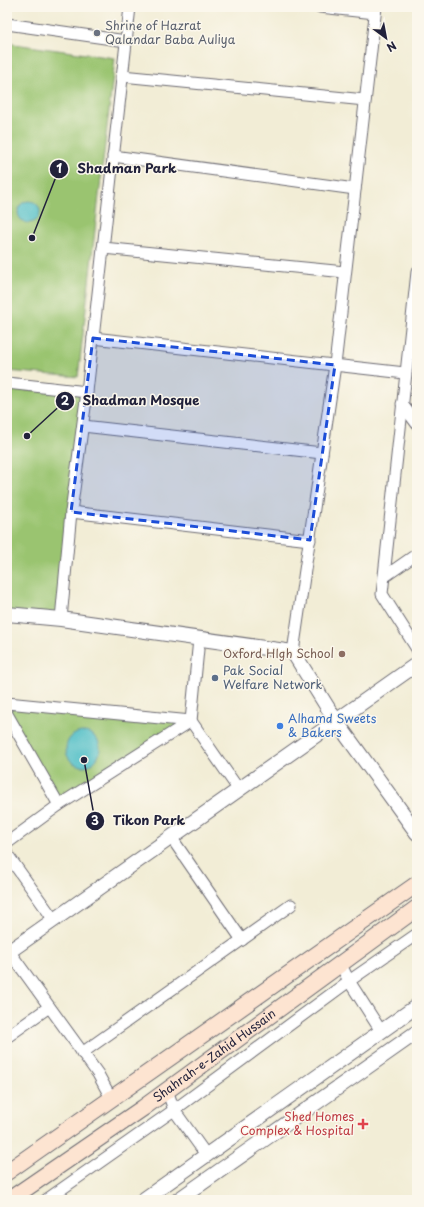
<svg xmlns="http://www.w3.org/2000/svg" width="424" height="1207" font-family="'Playpen Sans',sans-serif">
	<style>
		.green { fill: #9ac470; stroke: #5e7356 }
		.water { fill: #51bfc7; stroke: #3a7081 }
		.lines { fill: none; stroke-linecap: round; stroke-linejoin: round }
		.minor-casing { stroke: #6b6971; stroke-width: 13 }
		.tertiary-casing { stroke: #6b6971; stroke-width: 16 }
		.secondary-casing { stroke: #6b6971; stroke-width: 18 }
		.minor { stroke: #fff; stroke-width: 11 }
		.tertiary { stroke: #fff; stroke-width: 14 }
		.secondary { stroke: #fde4d1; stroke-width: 16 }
		.marked { fill: #1d4ed8; fill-opacity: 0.2; stroke: #1d4ed8; stroke-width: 3; stroke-dasharray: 8 5; stroke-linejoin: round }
		.worship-dot { fill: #6b7280; stroke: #fbf7ec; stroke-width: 1.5 }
		.education-dot { fill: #8d6e63; stroke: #fbf7ec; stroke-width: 1.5 }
		.service-dot { fill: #5c6f8a; stroke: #fbf7ec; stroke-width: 1.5 }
		.shop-dot { fill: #3f7fe0; stroke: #fbf7ec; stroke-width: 1.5 }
		.health-dot { fill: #e0444e; stroke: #fbf7ec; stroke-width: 1.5 }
		.labels { text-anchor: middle; stroke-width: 3; stroke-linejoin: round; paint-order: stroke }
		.worship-label { font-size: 12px; fill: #5b616d; stroke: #fbf7ec; text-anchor: start }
		.education-label { font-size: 12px; fill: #785e54; stroke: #fbf7ec; text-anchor: end }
		.service-label { font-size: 12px; fill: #4e5e75; stroke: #fbf7ec; text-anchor: start }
		.shop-label { font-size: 12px; fill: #366cbe; stroke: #fbf7ec; text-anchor: start }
		.street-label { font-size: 12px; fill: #22223b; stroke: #fbf7ec }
		.health-label { font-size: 12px; fill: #be3a42; stroke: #fbf7ec; text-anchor: end }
		.leader { fill: none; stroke: #22223b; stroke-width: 1.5 }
		.callout-dot { fill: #22223b; stroke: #fbf7ec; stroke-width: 1.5 }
		.mark-label { font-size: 12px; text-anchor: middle; font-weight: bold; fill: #fff }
		.callout-label { font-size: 13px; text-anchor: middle; font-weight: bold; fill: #22223b; stroke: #fbf7ec; stroke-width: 3; stroke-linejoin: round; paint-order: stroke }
	</style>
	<rect width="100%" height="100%" fill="#fbf7ec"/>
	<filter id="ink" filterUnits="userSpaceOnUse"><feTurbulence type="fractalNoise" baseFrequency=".025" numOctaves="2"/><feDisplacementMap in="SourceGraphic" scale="8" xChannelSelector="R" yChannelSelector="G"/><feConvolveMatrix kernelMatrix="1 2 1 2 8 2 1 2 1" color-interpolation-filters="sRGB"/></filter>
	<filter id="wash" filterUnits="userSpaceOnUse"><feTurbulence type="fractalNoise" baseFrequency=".012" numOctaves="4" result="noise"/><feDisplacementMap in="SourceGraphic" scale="16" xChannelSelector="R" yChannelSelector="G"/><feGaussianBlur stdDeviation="0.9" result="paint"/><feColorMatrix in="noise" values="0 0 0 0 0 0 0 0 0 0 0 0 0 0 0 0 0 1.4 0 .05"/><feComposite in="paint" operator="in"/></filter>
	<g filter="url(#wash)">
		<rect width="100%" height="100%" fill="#f2edd6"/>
		<!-- green -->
		<g class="green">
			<polygon points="7,43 115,58 78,377 7,371"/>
			<polygon points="7,383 87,392 61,619 7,614"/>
			<polygon points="7,703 191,721 59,805 7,714"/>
		</g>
		<!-- water -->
		<g class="water">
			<circle cx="29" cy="212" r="11"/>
			<circle cx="83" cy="749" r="17"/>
		</g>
	</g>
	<g filter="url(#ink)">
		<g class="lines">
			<defs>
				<g id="minor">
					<polyline points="320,7 375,13"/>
					<polyline points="7,24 126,41"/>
					<polyline points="122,76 365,100"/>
					<polyline points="113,156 355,189"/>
					<polyline points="103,248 345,272"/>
					<polyline points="417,272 382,594 417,649"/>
					<polyline points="93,338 405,373"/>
					<polyline points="7,383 87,392"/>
					<polyline points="402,404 417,424"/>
					<polyline points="83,426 322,453"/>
					<polyline points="71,512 310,540"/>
					<polyline points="384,577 417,554"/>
					<polyline points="61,619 71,512 87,392 130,7"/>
					<polyline points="293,652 335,365 376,7"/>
					<polyline points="7,703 191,721 239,790"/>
					<polyline points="7,714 59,805"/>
					<polyline points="171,837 242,940"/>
					<polyline points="7,843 59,805 191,721 199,639"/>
					<polyline points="7,854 54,920"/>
					<polyline points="9,951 98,1074 111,1098"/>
					<polyline points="341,965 349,981 381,1031"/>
					<polyline points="7,1037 49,1007"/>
					<polyline points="82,1053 291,905"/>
					<polyline points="167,1090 174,1110 207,1156"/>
					<polyline points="46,1200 174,1110 349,981 417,934"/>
				</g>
				<g id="tertiary">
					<polyline points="7,614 61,619 293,652 336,721 417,833"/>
					<polyline points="7,953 417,664"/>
					<polyline points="143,1200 417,1006"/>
					<polyline points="178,1200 417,1032"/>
				</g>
				<g id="secondary">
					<polyline points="7,1172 417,884"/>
					<path id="s1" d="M 9,1200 L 143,1108 L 417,908"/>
				</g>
			</defs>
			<!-- minor casing -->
			<use href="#minor" class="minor-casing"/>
			<!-- tertiary casing -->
			<use href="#tertiary" class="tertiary-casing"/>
			<!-- secondary casing -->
			<use href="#secondary" class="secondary-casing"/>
			<!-- minor -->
			<use href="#minor" class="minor"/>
			<!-- tertiary -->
			<use href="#tertiary" class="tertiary"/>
			<!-- secondary -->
			<use href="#secondary" class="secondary"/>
		</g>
	</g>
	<!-- marked area -->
	<path class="marked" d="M 93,338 L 335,365 L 310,540 L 71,512 Z"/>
	<!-- markers -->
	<circle class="worship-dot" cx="97" cy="33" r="4"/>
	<circle class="education-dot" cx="342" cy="654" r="4"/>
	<circle class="service-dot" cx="215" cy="678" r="4"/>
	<circle class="shop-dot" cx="280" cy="726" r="4"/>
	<path class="health-dot" d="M361 1118h4v4h4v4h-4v4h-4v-4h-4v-4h4z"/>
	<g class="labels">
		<!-- worship labels -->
		<g class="worship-label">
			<text x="105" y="30">Shrine of Hazrat<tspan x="105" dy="14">Qalandar Baba Auliya</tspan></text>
		</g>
		<!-- education labels -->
		<g class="education-label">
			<text x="334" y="658">Oxford HIgh School</text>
		</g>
		<!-- service labels -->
		<g class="service-label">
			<text x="223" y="675">Pak Social<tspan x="223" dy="14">Welfare Network</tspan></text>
		</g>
		<!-- shop labels -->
		<g class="shop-label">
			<text x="288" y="723">Alhamd Sweets<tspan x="288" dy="14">&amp; Bakers</tspan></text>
		</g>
		<!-- street labels -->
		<g class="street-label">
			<text dy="4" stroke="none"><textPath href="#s1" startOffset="251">Shahrah-e-Zahid Hussain</textPath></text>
		</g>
		<!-- health labels -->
		<g class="health-label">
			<text x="354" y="1121">Shed Homes<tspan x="354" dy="14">Complex &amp; Hospital</tspan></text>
		</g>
	</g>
	<!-- callouts -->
	<path class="leader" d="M32 238L59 169M27 436L65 401M84 760L95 821"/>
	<g class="callout-dot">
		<circle cx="32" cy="238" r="4"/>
		<circle cx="27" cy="436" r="4"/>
		<circle cx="84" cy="760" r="4"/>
		<circle cx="59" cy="169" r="10"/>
		<circle cx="65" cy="401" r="10"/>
		<circle cx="95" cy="821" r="10"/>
	</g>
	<g class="mark-label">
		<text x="59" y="173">1</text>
		<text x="65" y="405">2</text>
		<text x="95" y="825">3</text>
	</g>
	<g class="callout-label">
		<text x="127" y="173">Shadman Park</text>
		<text x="141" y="405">Shadman Mosque</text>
		<text x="149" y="825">Tikon Park</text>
	</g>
	<!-- margin -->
	<rect width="424" height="1207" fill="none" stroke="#fbf7ec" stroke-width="24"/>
	<!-- north arrow -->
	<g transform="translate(386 38) rotate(148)" stroke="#fbf7ec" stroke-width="3" paint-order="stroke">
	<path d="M0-3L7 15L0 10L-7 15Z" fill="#22223b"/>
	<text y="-6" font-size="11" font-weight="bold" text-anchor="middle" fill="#22223b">N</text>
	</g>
</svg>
